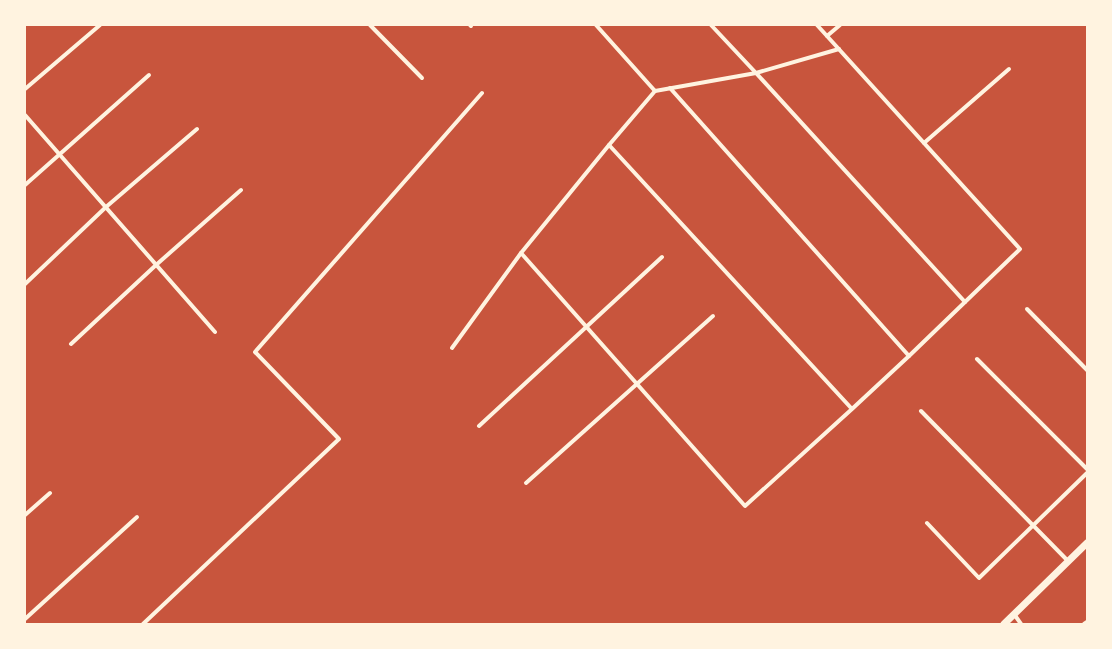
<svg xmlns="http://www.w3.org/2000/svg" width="1112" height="649" font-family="'PT Serif',serif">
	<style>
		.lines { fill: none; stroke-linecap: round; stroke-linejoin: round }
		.minor { stroke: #fff3e0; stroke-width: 4 }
		.tertiary { stroke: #fff3e0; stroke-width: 7 }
	</style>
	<rect width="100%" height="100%" fill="#c8553d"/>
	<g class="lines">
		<!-- minor -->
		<g class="minor">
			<polyline points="370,25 422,78"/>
			<polyline points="470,25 471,26"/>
			<polyline points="596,25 655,91 756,73 965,302 1020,249 817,25"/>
			<polyline points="711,25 756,73 839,49"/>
			<polyline points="827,36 840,25"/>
			<polyline points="670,88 909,356 965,302"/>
			<polyline points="25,89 100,25"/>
			<polyline points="25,115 215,332"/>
			<polyline points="924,143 1009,69"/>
			<polyline points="609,145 655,91"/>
			<polyline points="25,185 149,75"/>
			<polyline points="25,284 106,207 197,129"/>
			<polyline points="1027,309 1087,370"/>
			<polyline points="71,344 156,265 241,190"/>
			<polyline points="452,348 521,253"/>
			<polyline points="977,359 1087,469"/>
			<polyline points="852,409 745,506 521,253 609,145 852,409 909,356"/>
			<polyline points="921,411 1068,561"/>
			<polyline points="479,426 662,257"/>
			<polyline points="526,483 713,316"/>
			<polyline points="25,515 50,493"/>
			<polyline points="927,523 979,578 1087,473"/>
			<polyline points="1014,614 1021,624"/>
			<polyline points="25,619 137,517"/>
			<polyline points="143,624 339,439 255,352 482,93"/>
			<polyline points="1084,624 1087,622"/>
		</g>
		<!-- tertiary -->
		<polyline class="tertiary" points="1004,624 1087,543"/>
	</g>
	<!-- border -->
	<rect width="1112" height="649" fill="none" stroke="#fff3e0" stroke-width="52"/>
</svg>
